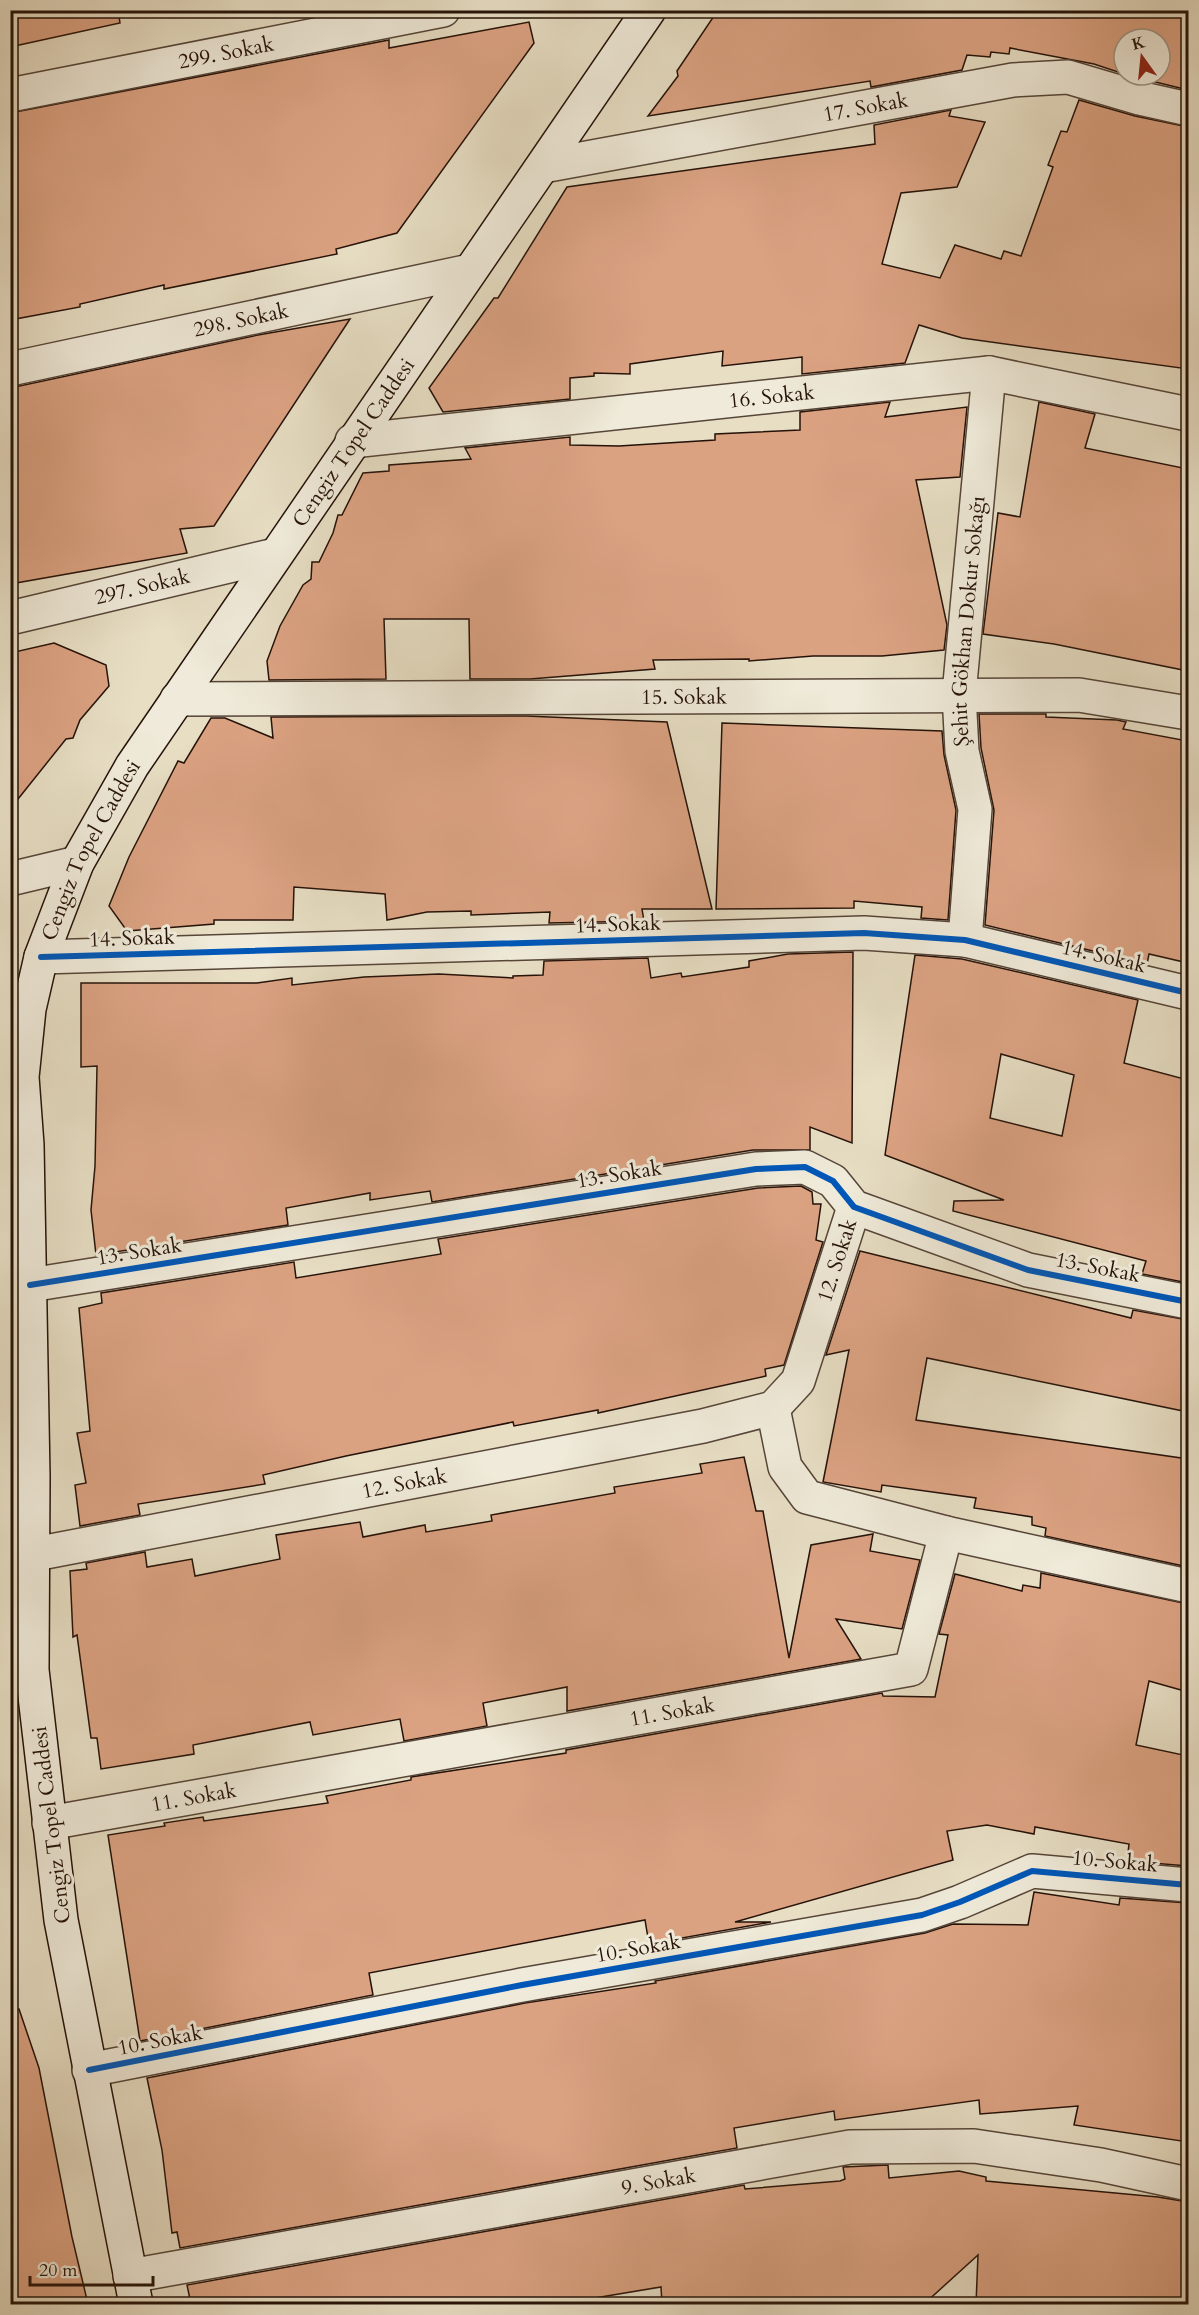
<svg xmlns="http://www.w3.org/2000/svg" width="1199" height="2315" font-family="Cardo,serif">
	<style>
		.building { fill: #dba282; stroke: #251209; stroke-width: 1.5; fill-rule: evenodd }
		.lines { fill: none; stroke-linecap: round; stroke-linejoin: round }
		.minor-casing { stroke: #564538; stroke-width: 36 }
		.secondary-casing { stroke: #251209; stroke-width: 36 }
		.minor { stroke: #efead9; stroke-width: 33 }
		.secondary { stroke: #efead9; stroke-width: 33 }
		.cycleway-casing { stroke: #efead9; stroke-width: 10 }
		.cycleway { stroke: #0057b8; stroke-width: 6 }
		.labels { text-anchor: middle; stroke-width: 6; stroke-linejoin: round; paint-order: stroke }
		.street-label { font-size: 21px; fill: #251209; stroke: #efead9 }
	</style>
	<rect width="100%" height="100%" fill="#e7dec4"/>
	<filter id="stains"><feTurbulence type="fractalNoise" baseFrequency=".00333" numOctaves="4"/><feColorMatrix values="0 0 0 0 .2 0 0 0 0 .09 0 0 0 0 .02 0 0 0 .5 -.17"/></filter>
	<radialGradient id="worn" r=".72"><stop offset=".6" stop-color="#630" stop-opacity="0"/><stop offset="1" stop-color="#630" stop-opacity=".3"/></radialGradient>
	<!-- building -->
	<g class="building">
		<polygon points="10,10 118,10 120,23 10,47"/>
		<polygon points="718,10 1188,10 1188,90 1127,75 1160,75 1160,39 1124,39 1124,74 1094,64 1010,48 1009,54 991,52 990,57 967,55 962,70 871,87 870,81 648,116 678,76 677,71"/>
		<polygon points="529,22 534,43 397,233 336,249 337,254 164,289 164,285 80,304 80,307 10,320 10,113 389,40 389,48"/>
		<polygon points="1079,100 1135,116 1188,127 1188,369 962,338 919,325 905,363 802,374 802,357 722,366 723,351 630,364 630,374 594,373 594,376 570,378 570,399 443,412 429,388 494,298 498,298 567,187 875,144 874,125 951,110 949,116 985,122 957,187 901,193 882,264 940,278 955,245 1001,259 1004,251 1021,256 1053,167 1048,165 1061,131 1067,132"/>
		<polygon points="350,319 214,526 180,529 187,553 10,584 10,388 258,335"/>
		<polygon points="890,402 885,417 967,407 960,477 916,480 947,625 944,650 882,656 813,656 749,661 749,659 653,660 655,669 530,679 470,679 469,619 384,619 386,679 269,680 267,661 280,626 303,585 311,579 312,562 319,562 333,533 338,515 342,515 363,473 389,471 389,465 471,459 465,448 570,437 570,445 619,446 715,440 715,434 800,430 800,412"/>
		<polygon points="1039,402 1095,414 1085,448 1188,469 1188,671 1054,644 983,634 998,513 1020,517"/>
		<polygon points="54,643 106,665 109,686 80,720 73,738 66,739 10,809 10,653"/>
		<polygon points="979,714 1046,714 1046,717 1117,720 1126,722 1123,729 1188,741 1188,963 1149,954 1147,964 985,925 994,810 981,748"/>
		<polygon points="526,716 667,722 712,909 642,909 644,921 549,923 550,912 471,915 471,911 427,912 387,920 385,894 294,887 293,920 214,920 214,924 127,931 109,906 129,857 178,761 184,763 211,718 225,718 273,738 271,717"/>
		<polygon points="722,723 942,731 944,755 956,810 948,920 921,918 922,907 854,901 854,908 716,909"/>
		<polygon points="853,952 852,1143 810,1127 810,1150 753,1150 432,1202 430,1191 370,1200 370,1193 286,1208 288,1225 96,1255 91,1210 95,1166 97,1066 81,1067 81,983 257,983 292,978 292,985 364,977 439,974 513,978 513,976 543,975 544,961 648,958 651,978 681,973 682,977 749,967 749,961 788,954"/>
		<path d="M 915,955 L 962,959 L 1138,1000 L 1124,1063 L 1188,1080 L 1188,1283 L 1142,1274 L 1146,1261 L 953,1211 L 954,1201 L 1004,1200 L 885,1155 ZM 1001,1054 L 1074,1075 L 1062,1136 L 990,1118 Z"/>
		<polygon points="801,1186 812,1192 813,1204 821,1204 816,1240 823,1242 784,1365 765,1369 766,1376 598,1413 598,1410 514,1426 513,1422 346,1456 263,1475 265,1484 138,1504 140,1515 80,1526 75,1485 86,1483 77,1433 90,1431 79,1308 102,1303 101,1293 294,1262 296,1278 441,1254 438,1239 758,1188"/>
		<polygon points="860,1251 1131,1318 1133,1310 1188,1320 1188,1412 927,1358 916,1420 1188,1459 1188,1567 1045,1536 1046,1528 1032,1525 1032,1517 974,1508 976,1498 882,1485 881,1492 823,1482 849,1350 826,1355"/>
		<polygon points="744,1457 756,1511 763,1511 789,1658 811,1545 873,1534 870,1551 920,1560 902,1629 836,1619 861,1659 567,1711 567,1687 483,1703 487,1726 404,1741 400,1719 313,1735 310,1722 193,1745 194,1754 101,1769 97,1738 91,1738 77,1635 73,1637 70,1571 87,1569 86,1563 145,1552 147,1567 192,1559 195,1576 280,1559 276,1535 360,1522 363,1537 425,1525 426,1532 492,1521 491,1515 615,1493 614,1487 702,1473 700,1464"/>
		<polygon points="1041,1573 1188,1604 1188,1692 1149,1681 1136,1745 1188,1756 1188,1866 1127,1861 1129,1844 1035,1827 1034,1834 987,1825 947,1831 953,1860 735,1922 771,1922 649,1944 645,1920 369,1973 373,1995 140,2041 108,1835 165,1826 164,1823 203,1817 204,1821 328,1803 326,1796 411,1780 411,1777 566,1753 566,1750 882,1693 883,1696 935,1697 948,1635 939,1634 955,1574 1022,1591 1023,1585 1040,1588"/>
		<polygon points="1034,1892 1119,1905 1120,1898 1188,1903 1188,2142 1074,2125 1078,2106 980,2114 979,2100 835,2120 834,2111 734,2128 737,2148 180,2248 177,2232 172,2233 162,2150 147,2078 525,2003 656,1983 655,1981 925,1933 953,1924 1028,1925"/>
		<polygon points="19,2009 39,2068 72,2237 88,2304 10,2304 10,2010"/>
		<polygon points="888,2165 889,2178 959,2171 986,2177 986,2181 1158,2197 1188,2202 1188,2304 976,2304 978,2255 924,2304 662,2304 661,2287 559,2304 191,2304 187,2285 744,2185 745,2189 840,2181 845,2179 843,2167"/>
	</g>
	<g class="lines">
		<defs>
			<g id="minor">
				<path id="s1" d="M 10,95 L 443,10"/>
				<path id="s2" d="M 543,166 L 1013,80 L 1068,77 L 1139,98 L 1188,109"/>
				<path id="s3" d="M 10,369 L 470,271"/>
				<path id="s4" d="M 352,441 L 989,373 L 1188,414"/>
				<path id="s5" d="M 10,618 L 275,555"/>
				<path id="s6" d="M 177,699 L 1079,695 L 1188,713"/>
				<polyline points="10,879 77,863"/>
				<path id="s7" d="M 965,940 L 975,809 L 962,751 L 959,694 L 989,373"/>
				<polyline points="41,957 864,933 965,940 1188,993"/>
				<polyline points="30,1285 756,1169 805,1167 833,1181 854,1207 1028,1270 1188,1302"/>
				<polyline points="10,1401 31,1394"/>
				<polyline points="773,1408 785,1467 807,1497 946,1533 1188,1586"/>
				<path id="s8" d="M 35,1554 L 703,1426 L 773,1408 L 798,1381 L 854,1207"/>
				<path id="s9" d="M 49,1823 L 911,1669 L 946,1533"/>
				<polyline points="89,2070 522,1985 922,1915 960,1902 1032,1871 1188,1885"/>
				<path id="s10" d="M 130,2276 L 850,2147 L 974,2146 L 1101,2165 L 1188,2184"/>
			</g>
			<g id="secondary">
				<path id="s11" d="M 136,2304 L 61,1920 L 32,1670 L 33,1476 L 27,1145 L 22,1077 L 29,1009 L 41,957 L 77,863 L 132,766 L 649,10"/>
			</g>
		</defs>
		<!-- minor casing -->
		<use href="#minor" class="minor-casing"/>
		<!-- secondary casing -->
		<use href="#secondary" class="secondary-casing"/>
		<!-- minor -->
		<use href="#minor" class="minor"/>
		<!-- secondary -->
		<use href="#secondary" class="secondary"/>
		<defs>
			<g id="cycleway">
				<polyline points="41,957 864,933 965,940 1188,993"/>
				<polyline points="30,1285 756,1169 805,1167 833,1181 854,1207 1028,1270 1188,1302"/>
				<polyline points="89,2070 522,1985 922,1915 960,1902 1032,1871 1188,1885"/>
			</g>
		</defs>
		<!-- cycleway casing -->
		<use href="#cycleway" class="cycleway-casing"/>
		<!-- cycleway -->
		<use href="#cycleway" class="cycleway"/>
	</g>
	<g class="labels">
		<!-- street labels -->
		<g class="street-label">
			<text dy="7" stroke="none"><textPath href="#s1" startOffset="220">299. Sokak</textPath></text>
			<text dy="7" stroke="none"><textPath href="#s2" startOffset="328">17. Sokak</textPath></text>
			<text dy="7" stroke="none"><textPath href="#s3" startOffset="236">298. Sokak</textPath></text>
			<text dy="7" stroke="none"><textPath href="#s4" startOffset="422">16. Sokak</textPath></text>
			<text dy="7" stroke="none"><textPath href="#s11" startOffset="1962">Cengiz Topel Caddesi</textPath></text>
			<text dy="7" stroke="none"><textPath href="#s5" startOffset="136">297. Sokak</textPath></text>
			<text dy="7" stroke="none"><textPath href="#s7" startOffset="321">Şehit Gökhan Dokur Sokağı</textPath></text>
			<text dy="7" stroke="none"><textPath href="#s6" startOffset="507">15. Sokak</textPath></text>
			<text dy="7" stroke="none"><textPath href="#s11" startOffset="1476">Cengiz Topel Caddesi</textPath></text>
			<text transform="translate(618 924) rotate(-2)" y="7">14. Sokak</text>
			<text transform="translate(132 938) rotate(-2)" y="7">14. Sokak</text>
			<text transform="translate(1104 956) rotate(13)" y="7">14. Sokak</text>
			<text transform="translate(619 1174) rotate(-9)" y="7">13. Sokak</text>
			<text transform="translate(139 1251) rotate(-9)" y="7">13. Sokak</text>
			<text dy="7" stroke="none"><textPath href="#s8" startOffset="916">12. Sokak</textPath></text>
			<text transform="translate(1098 1267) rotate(11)" y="7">13. Sokak</text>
			<text dy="7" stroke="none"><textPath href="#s8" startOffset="376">12. Sokak</textPath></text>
			<text dy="7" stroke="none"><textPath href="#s9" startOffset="633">11. Sokak</textPath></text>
			<text dy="7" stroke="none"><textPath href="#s9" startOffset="147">11. Sokak</textPath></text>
			<text transform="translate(51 1825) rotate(-97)" y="7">Cengiz Topel Caddesi</text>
			<text transform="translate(1115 1861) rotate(5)" y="7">10. Sokak</text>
			<text transform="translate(638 1948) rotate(-10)" y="7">10. Sokak</text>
			<text transform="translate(160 2040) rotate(-11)" y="7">10. Sokak</text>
			<text dy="7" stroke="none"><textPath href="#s10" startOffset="537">9. Sokak</textPath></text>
		</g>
	</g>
	<!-- margin -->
	<rect width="1199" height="2315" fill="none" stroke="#e7dec4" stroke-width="36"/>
	<rect x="12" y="12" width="1175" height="2291" fill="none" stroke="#251209" stroke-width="3"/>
	<rect x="18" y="18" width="1163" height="2279" fill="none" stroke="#251209" stroke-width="1.5"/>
	<!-- north arrow -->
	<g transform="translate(1142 57) rotate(345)"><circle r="28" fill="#efead9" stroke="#9e9486" stroke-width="1.5"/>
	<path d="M0-4.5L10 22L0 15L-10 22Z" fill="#8f2418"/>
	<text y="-9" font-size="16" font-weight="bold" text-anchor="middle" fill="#251209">K</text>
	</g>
	<!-- scale -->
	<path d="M30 2276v9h123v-9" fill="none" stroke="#251209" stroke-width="3"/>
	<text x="39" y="2276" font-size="18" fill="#251209" stroke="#efead9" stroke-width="4.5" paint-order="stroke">20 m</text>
	<rect width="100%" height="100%" filter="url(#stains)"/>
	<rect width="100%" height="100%" fill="url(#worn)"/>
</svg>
